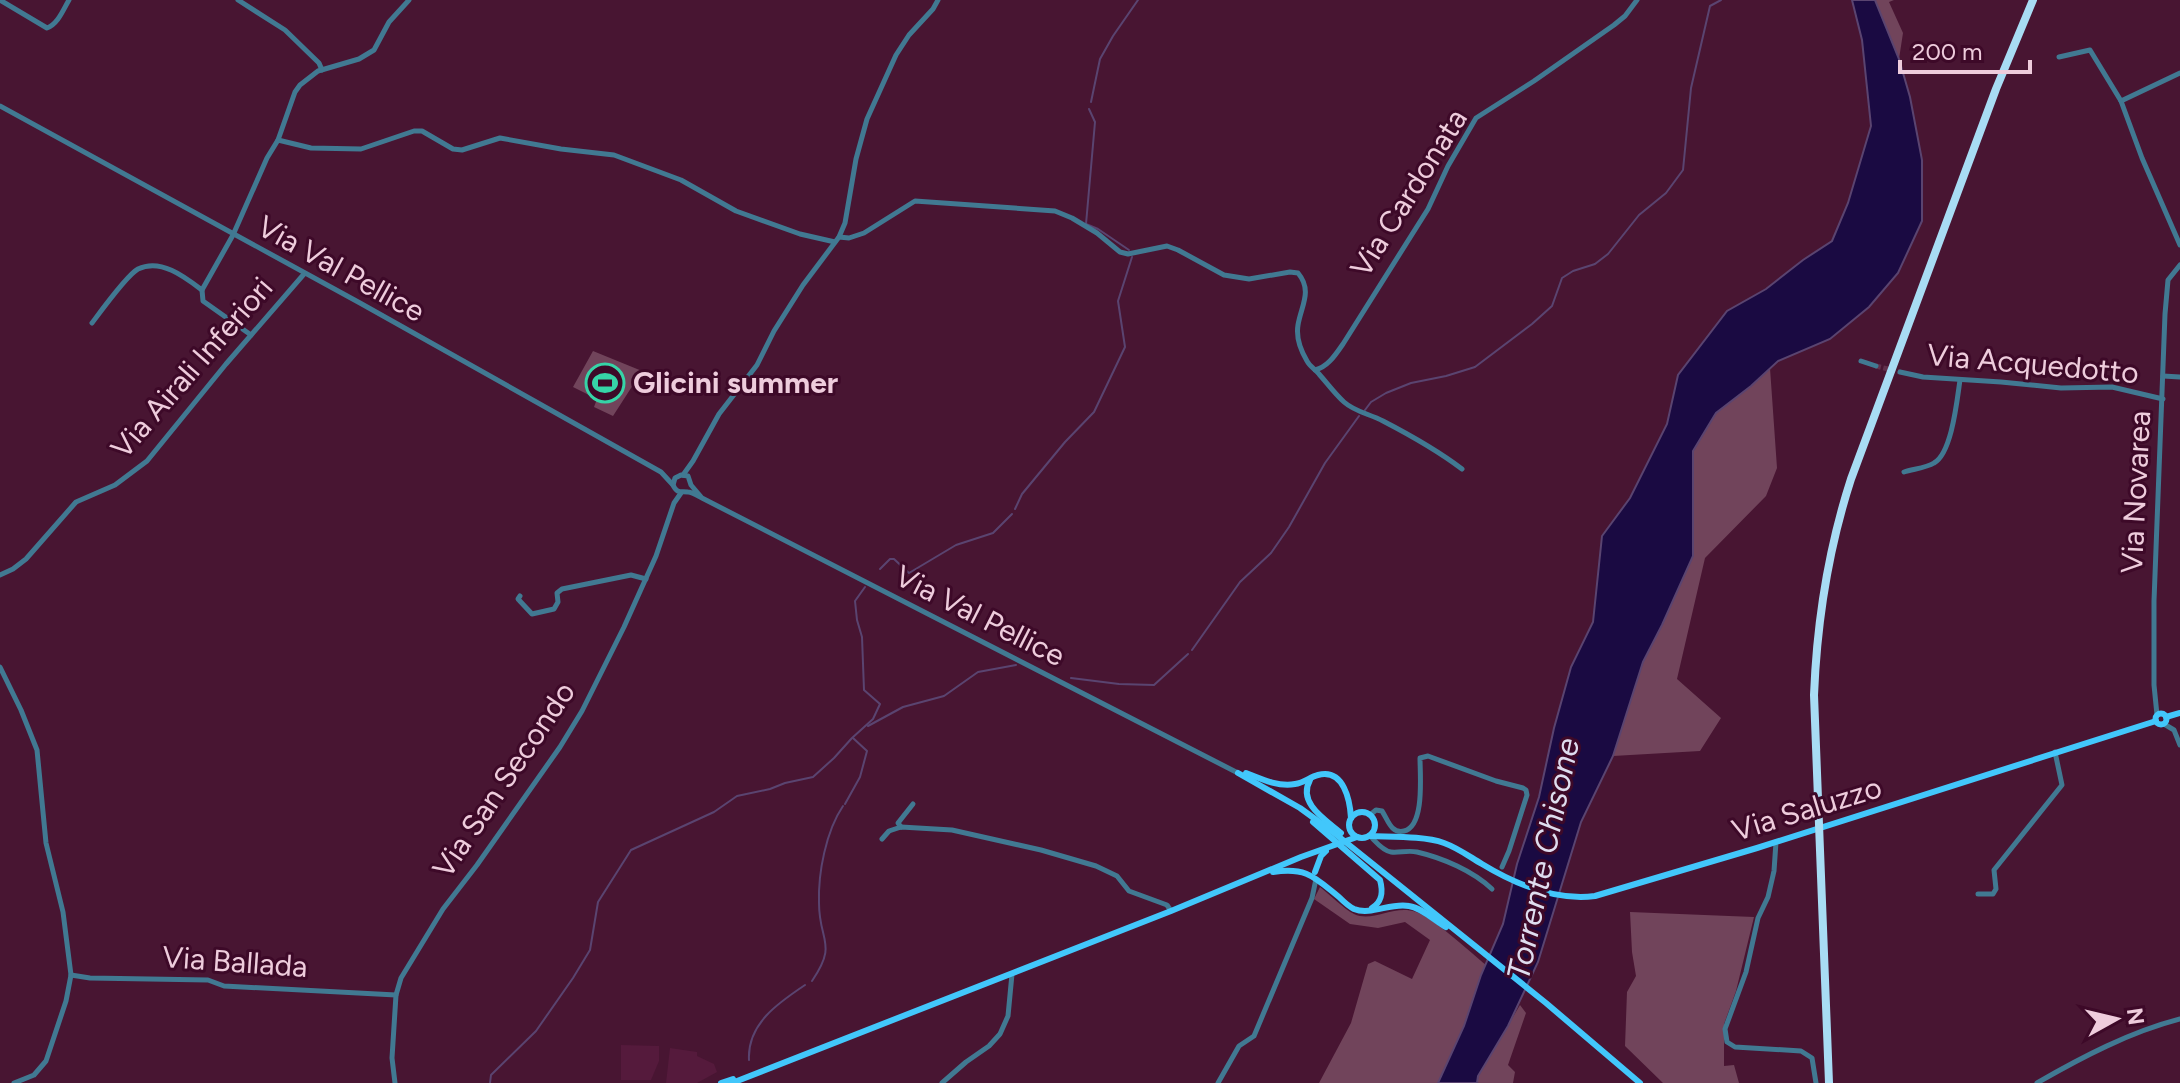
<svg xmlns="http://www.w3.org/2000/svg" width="2180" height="1083" font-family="Figtree,sans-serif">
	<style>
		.built { fill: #551a3c }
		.green { fill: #71445b }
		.water { fill: #1a0a42; stroke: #5a4470; stroke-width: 2 }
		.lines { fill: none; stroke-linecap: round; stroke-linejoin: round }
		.stream { stroke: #5a4470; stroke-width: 2 }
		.minor-tunnel { stroke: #61304c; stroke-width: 5; stroke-dasharray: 5 2.5; stroke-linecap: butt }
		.minor { stroke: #417992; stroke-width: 5 }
		.major { stroke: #42c7fb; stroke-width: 6 }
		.highway { stroke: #a8dcf4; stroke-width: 8 }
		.labels { text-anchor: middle; stroke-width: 6; stroke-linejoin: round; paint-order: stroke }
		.street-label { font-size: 30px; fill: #eeccdc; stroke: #3d0928 }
		.poi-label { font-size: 30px; font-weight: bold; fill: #eeccdc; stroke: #3d0928; text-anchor: start }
		.water-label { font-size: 32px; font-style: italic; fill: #deddef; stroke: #3d0928 }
	</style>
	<rect width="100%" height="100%" fill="#481532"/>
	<!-- built -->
	<g class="built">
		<polygon points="621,1045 659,1046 659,1061 651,1080 621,1080"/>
		<polygon points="670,1048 697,1052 697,1056 714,1064 717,1072 697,1083 666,1083"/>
	</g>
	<!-- green -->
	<g class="green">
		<polygon points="1875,0 1894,0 1889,2 1903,33 1899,59"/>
		<polygon points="593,351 642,371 613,416 594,407 597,399 573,387"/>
		<polygon points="1770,368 1777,468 1766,496 1705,558 1677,679 1721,718 1700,751 1613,756 1643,662 1662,625 1694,500 1693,452 1716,413 1751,386"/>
		<path d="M 1320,887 C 1329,894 1344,909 1354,914 C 1373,923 1394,904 1416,912 C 1435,919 1469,951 1486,965 L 1464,1026 L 1438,1083 L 1319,1083 L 1351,1023 L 1368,964 L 1375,961 L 1412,979 L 1430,940 L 1405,922 L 1378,928 L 1350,924 L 1314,899 Z"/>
		<polygon points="1630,912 1754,917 1736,991 1724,1024 1724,1066 1734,1065 1739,1083 1663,1083 1625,1046 1627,992 1636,976 1632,952"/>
		<polygon points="1520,1005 1526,1013 1508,1065 1515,1072 1513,1083 1477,1083 1478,1076"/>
	</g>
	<!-- water -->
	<polygon class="water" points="1852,0 1875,0 1899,59 1910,97 1922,160 1922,221 1898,273 1869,307 1830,339 1778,361 1751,386 1716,413 1693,451 1693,556 1662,625 1643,662 1613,756 1581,822 1538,962 1508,1026 1478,1076 1477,1083 1438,1083 1464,1026 1481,975 1503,924 1517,864 1539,797 1554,728 1571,667 1593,622 1602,536 1630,498 1667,424 1678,375 1727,311 1766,289 1803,260 1832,241 1848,203 1871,126 1862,40"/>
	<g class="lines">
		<!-- stream -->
		<g class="stream">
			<polyline points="1091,102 1100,59 1113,36 1138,0"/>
			<polyline points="1089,109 1095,122 1086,224 1098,229 1129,250"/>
			<polyline points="1365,410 1371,402 1386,393 1411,383 1446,376 1475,367 1532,324 1552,306 1562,278 1573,271 1595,264 1608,254 1639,215 1666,193 1683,170 1691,88 1710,6 1721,0"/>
			<polyline points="1015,509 1022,494 1065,442 1094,412 1125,347 1118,301 1132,257"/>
			<polyline points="880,569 890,559 894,559 909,573 956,545 993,533 1012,514"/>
			<polyline points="1192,650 1240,582 1271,553 1289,527 1325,463 1359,416"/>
			<polyline points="1071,678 1119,684 1154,685 1188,654"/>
			<polyline points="868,726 903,707 944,696 978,672 1016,665"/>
			<polyline points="845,804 860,777 867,751 853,738"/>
			<path d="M 812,981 C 838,943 819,942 819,903 C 818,873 826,831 843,806"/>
			<path d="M 749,1060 C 747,1024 778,1003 805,985"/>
			<polyline points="490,1083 491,1075 536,1031 573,978 590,950 598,902 631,850 714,812 737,796 770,789 785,783 813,777 834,758 852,738 873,719 880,704 864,690 862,637 857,620 855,601 865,587"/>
		</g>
		<!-- minor-tunnel -->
		<polyline class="minor-tunnel" points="1876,366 1900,372"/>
		<!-- minor -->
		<g class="minor">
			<path d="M 0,0 L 47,28 C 58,24 63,10 69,0"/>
			<polyline points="238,0 285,30 319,63 322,70"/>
			<polyline points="2059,57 2090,50 2121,101 2142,158 2180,245"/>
			<polyline points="2121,101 2180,73"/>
			<polyline points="0,106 360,303 661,472 673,485"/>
			<polyline points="278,140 311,148 361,149 414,131 422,131 453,149 462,150 500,138 561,149 614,155 681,180 736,211 800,234 835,242"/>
			<path d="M 839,237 L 849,238 L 864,233 L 915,201 L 1055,211 L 1072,218 L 1097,233 L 1120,252 L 1128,254 L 1167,246 L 1178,250 L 1224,275 L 1249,279 L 1290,272 L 1298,273 C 1313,291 1301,306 1298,325 C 1296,337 1301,351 1307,361 C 1310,367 1315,369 1319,374 C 1327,383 1335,394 1344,402 C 1355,412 1370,414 1383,421 C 1410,435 1437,450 1462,469"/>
			<polyline points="202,290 203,301 251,335"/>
			<path d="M 92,323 C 101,311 127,275 138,269 C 161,258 185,277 202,290 L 233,235 L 267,158 L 278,140 L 295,92 L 300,85 L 318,71 L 359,59 L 374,50 L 389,22 L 409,0"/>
			<polyline points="1861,361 1876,366"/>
			<path d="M 1315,370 C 1328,367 1336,354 1343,344 L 1428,209 L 1448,166 L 1476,118 L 1534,81 L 1614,25 L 1625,16 L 1637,0"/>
			<polyline points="1900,372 1923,377 2001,382 2061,388 2112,387 2163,399"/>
			<polyline points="2163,376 2180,377"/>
			<path d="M 1904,472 C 1913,469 1926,468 1934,463 C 1952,453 1957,400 1960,380"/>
			<polyline points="683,475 693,461 719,414 757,365 774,331 803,285 839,237 845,223 856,159 867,119 896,55 909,35 933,9 938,0"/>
			<path d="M 702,498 L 691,485 L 688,476 L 681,475 L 675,478 L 673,485 C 677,494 681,491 688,492 C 692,492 698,496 702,498 L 1238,773"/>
			<polyline points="0,575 13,569 26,559 76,502 115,485 147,461 226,364 304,274"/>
			<polyline points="520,596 518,599 532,614 554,609 558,602 557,593 562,589 631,575 646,579"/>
			<polyline points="0,667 21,710 37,750 46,843 63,912 71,975 66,1001 46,1061 34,1075 14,1083"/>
			<polyline points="2157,715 2154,685 2154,601 2165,314 2168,280 2180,265"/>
			<polyline points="2164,724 2174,730 2180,745"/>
			<path d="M 1370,815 L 1376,810 L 1382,811 C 1388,820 1391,834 1404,831 C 1425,826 1420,775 1420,758 L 1428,756 L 1496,781 L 1523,788 L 1526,790 L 1527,795 L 1509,851 L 1502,867"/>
			<polyline points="901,827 898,823 913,804"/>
			<path d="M 1371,837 C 1376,842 1383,851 1391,852 C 1399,853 1408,850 1417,852 C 1443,858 1473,871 1492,889"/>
			<polyline points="882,839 889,831 901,827 952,830 1041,850 1096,866 1117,876 1129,891 1167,905 1171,911"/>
			<polyline points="1776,842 1774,871 1768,897 1758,918 1746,972 1725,1029 1727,1042 1735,1047 1801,1051 1812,1058 1816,1083"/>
			<polyline points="1978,894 1993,894 1996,889 1994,870 2062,785 2055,752"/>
			<polyline points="71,975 90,978 208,980 224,986 396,995"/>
			<polyline points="395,1083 392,1058 396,995 401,978 443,909 477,865 560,747 582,711 624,627 656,556 674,503 681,493"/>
			<polyline points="942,1083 966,1062 989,1046 1000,1034 1008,1016 1012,974"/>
			<polyline points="1218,1083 1239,1046 1254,1036 1312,898 1316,879"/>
			<path d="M 2037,1083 C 2082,1057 2130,1032 2180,1019"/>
		</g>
		<!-- major -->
		<g class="major">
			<circle cx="2161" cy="719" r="5.5"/>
			<polyline points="2166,717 2180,713"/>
			<polyline points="1238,773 1300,808 1333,832 1546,1003 1640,1083"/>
			<path d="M 1246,773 C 1261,779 1278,787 1295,784 C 1304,783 1310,777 1318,775 C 1344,768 1350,801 1351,818"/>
			<path d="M 1310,780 C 1297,803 1326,820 1341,833"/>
			<circle cx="1362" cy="825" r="13"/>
			<path d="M 1313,822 L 1380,880 C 1383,891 1383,901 1372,908"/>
			<path d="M 1370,836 C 1392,837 1424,836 1444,843 C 1458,848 1470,857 1482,864 C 1515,884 1556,901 1595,896 L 1757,848 L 2156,721"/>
			<path d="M 1273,872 C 1307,867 1314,877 1339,897 C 1343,901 1348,906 1354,909 C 1371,916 1391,902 1409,906 C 1422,908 1435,921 1446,927"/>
			<polyline points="1315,872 1321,856 1326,851"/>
			<polyline points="721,1083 733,1079"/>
			<polyline points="732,1083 1171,911 1301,857 1357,837"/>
		</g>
		<!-- highway -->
		<path class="highway" d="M 1829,1083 L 1814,695 C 1817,620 1828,550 1851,479 L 1996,89 L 2033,0"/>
	</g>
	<!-- icons -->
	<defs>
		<symbol id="stadium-ring" viewBox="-11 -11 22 22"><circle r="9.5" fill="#3d0928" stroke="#36d4a7" stroke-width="1.5"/><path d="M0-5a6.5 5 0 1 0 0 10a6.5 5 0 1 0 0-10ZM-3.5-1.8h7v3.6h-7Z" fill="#36d4a7"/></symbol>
	</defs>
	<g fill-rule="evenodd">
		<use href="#stadium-ring" x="583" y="361" width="44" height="44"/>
	</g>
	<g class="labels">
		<!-- street labels -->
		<g class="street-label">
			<text transform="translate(1409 193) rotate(-58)" y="10">Via Cardonata</text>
			<text transform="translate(341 269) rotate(29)" y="10">Via Val Pellice</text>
			<text transform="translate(2033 364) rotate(5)" y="10">Via Acquedotto</text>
			<text transform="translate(192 368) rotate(-49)" y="10">Via Airali Inferiori</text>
			<text transform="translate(2136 492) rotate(-87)" y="10">Via Novarea</text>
			<text transform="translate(980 616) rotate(27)" y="10">Via Val Pellice</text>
			<text transform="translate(504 780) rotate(-56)" y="10">Via San Secondo</text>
			<text transform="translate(1807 809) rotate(-17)" y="10">Via Saluzzo</text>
			<text transform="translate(235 962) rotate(4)" y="10">Via Ballada</text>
		</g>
		<!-- poi labels -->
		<g class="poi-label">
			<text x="633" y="393">Glicini summer</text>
		</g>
		<!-- water labels -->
		<g class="water-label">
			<text transform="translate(1543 859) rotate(-78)" y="11">Torrente Chisone</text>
		</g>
	</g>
	<!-- north arrow -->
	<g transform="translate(2116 1019) rotate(82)" stroke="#3d0928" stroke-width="6" paint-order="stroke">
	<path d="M0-6L14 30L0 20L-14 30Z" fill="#eeccdc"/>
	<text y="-12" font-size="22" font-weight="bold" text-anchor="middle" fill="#eeccdc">N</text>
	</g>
	<!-- scale -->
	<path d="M1900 60v12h130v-12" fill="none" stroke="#eeccdc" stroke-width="4"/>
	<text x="1912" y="60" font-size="24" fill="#eeccdc" stroke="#3d0928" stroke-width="6" paint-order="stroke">200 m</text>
</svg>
